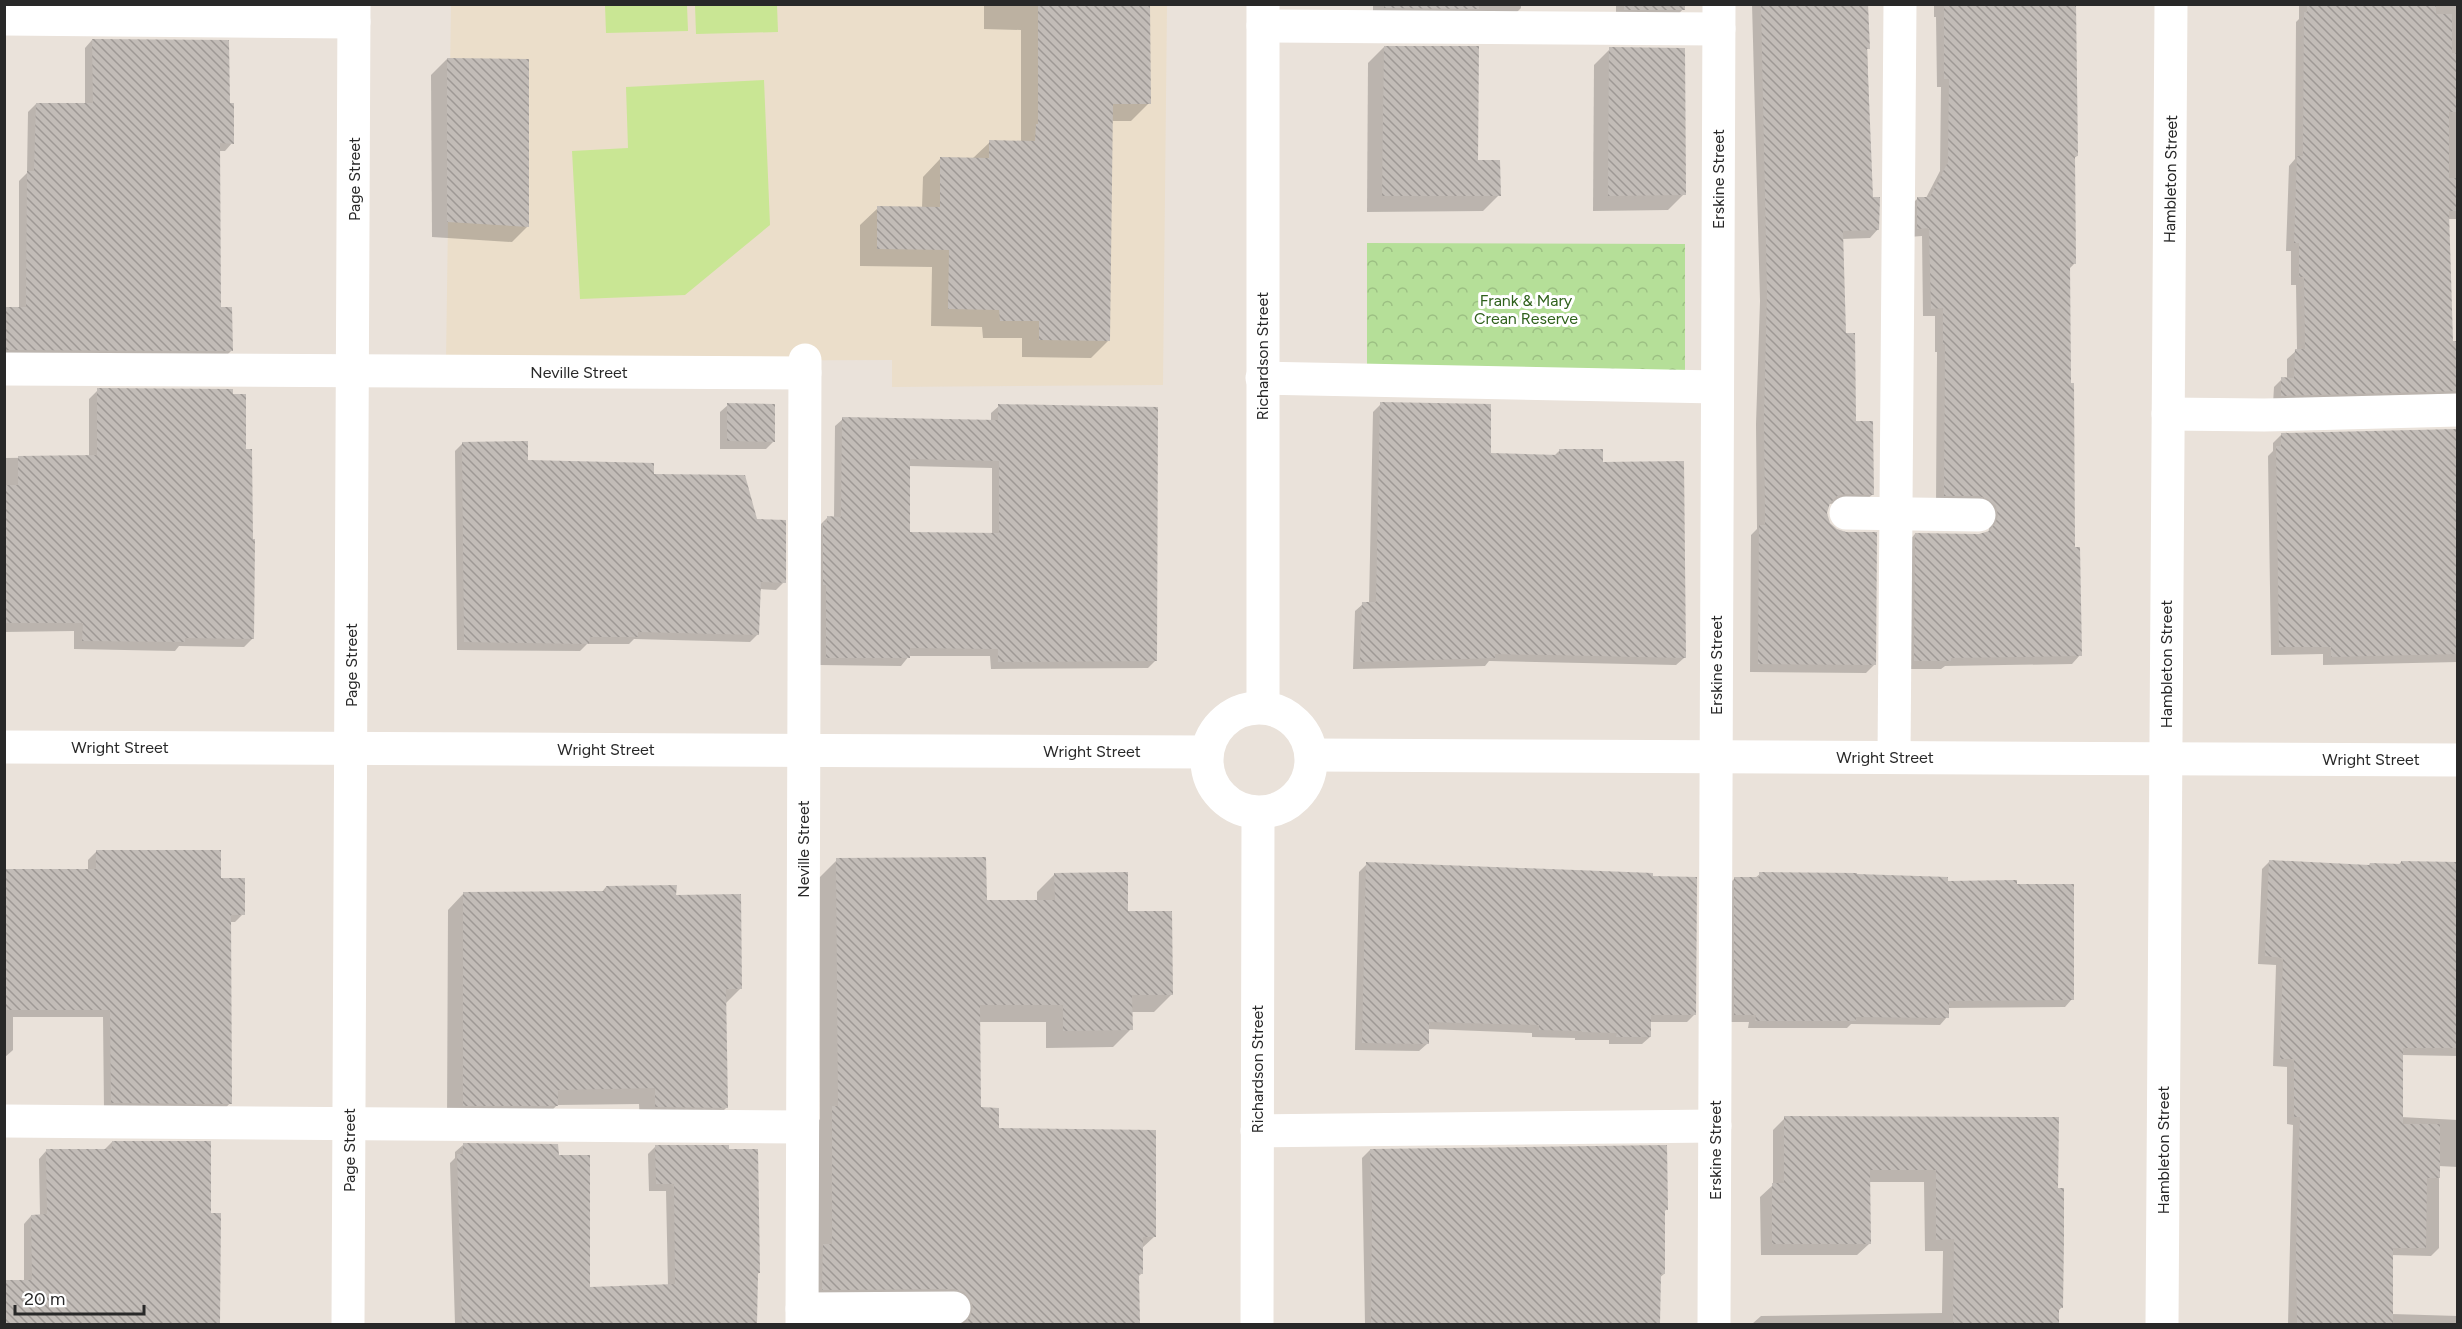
<svg xmlns="http://www.w3.org/2000/svg" width="2462" height="1329" font-family="Figtree,sans-serif">
	<style>
		.education { fill: #ebdeca }
		.park { fill: url(#park-crowns) }
		.pitch { fill: #c9e694 }
		.shadow { fill: #0003; fill-rule: evenodd }
		.building { fill: url(#building-back-hatch); fill-rule: evenodd }
		.lines { fill: none; stroke-linecap: round; stroke-linejoin: round }
		.minor { stroke: #fff; stroke-width: 33 }
		.labels { text-anchor: middle; stroke-width: 6; stroke-linejoin: round; paint-order: stroke }
		.street-label { font-size: 16px; fill: #282828; stroke: #fff }
		.park-label { font-size: 16px; fill: #2f611c; stroke: #fff }
	</style>
	<defs>
		<pattern id="park-crowns" width="20" height="18" patternUnits="userSpaceOnUse" patternTransform="scale(1.5)"><rect width="20" height="18" fill="#b5df98"/><path d="M2 6a3 3 0 1 1 6 0M12 15a3 3 0 1 1 6 0" fill="none" stroke="#9cbf83"/></pattern>
		<pattern id="building-back-hatch" width="6" height="6" patternUnits="userSpaceOnUse" patternTransform="scale(1.5)"><rect width="6" height="6" fill="#c2bcb7"/><path d="M-1 5l2 2M0 0l6 6M5-1l2 2" fill="none" stroke="#9e9995"/></pattern>
	</defs>
	<rect width="100%" height="100%" fill="#eae2da"/>
	<!-- education -->
	<polygon class="education" points="451,5 1167,5 1163,385 892,387 892,360 446,362"/>
	<!-- park -->
	<polygon class="park" points="1367,243 1685,244 1685,375 1367,374"/>
	<!-- pitch -->
	<g class="pitch">
		<polygon points="605,5 687,5 688,31 606,33"/>
		<polygon points="695,5 777,5 778,32 696,34"/>
		<polygon points="764,80 770,225 685,295 580,299 572,151 628,148 626,87"/>
	</g>
	<!-- shadow -->
	<g class="shadow">
		<polygon points="984,4 1149,4 1149,103 1131,121 1111,121 1109,340 1091,358 1022,357 1022,338 983,338 982,327 931,326 932,267 860,266 860,225 878,208 922,208 923,177 940,159 972,159 990,142 1021,142 1021,30 984,29"/>
		<polygon points="1373,4 1521,4 1521,8 1512,17 1373,16"/>
		<polygon points="1616,4 1683,4 1683,9 1675,18 1616,17"/>
		<polygon points="1752,4 1866,4 1871,198 1878,229 1870,238 1842,239 1845,334 1854,423 1873,494 1864,502 1828,504 1826,513 1874,665 1866,673 1750,672 1751,535 1757,529 1756,424 1760,301"/>
		<polygon points="1934,4 2075,4 2077,156 2073,159 2074,264 2069,269 2073,549 2080,655 2072,664 1945,666 1941,669 1906,669 1907,543 1915,534 1979,535 1988,533 1990,525 1936,504 1937,352 1935,352 1935,316 1923,316 1922,236 1909,237 1909,207 1918,198 1926,198 1940,171 1941,87 1937,87 1936,17 1934,17"/>
		<polygon points="2299,4 2458,4 2458,219 2448,219 2451,343 2458,343 2458,401 2273,404 2274,387 2282,379 2287,379 2287,359 2297,350 2296,285 2291,285 2291,251 2286,251 2289,166 2295,159 2296,22 2299,19"/>
		<polygon points="92,40 229,105 232,143 225,151 218,151 219,309 231,351 223,359 4,358 4,309 19,309 19,181 27,173 28,112 36,104 85,104 85,48"/>
		<polygon points="1384,47 1477,162 1499,195 1483,211 1367,212 1368,63"/>
		<polygon points="1610,49 1684,194 1668,210 1593,211 1594,65"/>
		<polygon points="447,59 528,226 512,242 432,237 431,75"/>
		<polygon points="98,390 245,451 253,638 244,647 179,646 175,651 74,649 74,631 4,632 4,458 89,457 89,399"/>
		<polygon points="1381,404 1489,454 1554,456 1560,450 1601,463 1684,658 1676,665 1489,661 1485,666 1353,669 1355,611 1363,604 1369,604 1373,412"/>
		<polygon points="728,405 774,441 766,449 720,449 720,412"/>
		<path d="M 999,406 L 1156,660 L 1148,668 L 991,669 L 990,656 L 909,656 L 901,666 L 819,665 L 819,526 L 827,518 L 834,518 L 835,426 L 843,419 L 991,421 L 991,413 ZM 909,466 L 992,468 L 992,534 L 909,533 Z"/>
		<polygon points="2458,430 2458,662 2323,665 2323,654 2271,655 2268,456 2273,451 2273,443 2281,435"/>
		<polygon points="463,443 526,461 653,476 756,520 784,582 776,590 760,589 758,634 750,642 634,639 629,644 587,644 580,651 457,650 455,451"/>
		<polygon points="96,852 219,880 243,914 235,922 230,922 230,1103 223,1111 104,1110 103,1017 13,1017 13,1050 4,1058 4,870 88,871 88,860"/>
		<polygon points="837,860 985,901 1037,901 1037,892 1055,874 1127,913 1172,994 1154,1012 1131,1012 1131,1029 1113,1047 1046,1048 1046,1022 979,1022 980,1109 998,1129 1155,1236 1141,1249 1141,1274 1137,1278 1138,1324 955,1324 952,1316 805,1307 815,1125 820,1119 819,878"/>
		<polygon points="2270,861 2368,866 2398,866 2401,862 2458,864 2458,1056 2402,1055 2401,1117 2458,1120 2458,1167 2439,1166 2439,1248 2431,1256 2391,1255 2392,1314 2458,1316 2458,1324 2288,1324 2293,1125 2287,1124 2287,1067 2273,1066 2276,965 2258,964 2262,869"/>
		<polygon points="1367,864 1695,1014 1687,1022 1650,1022 1650,1037 1642,1044 1609,1044 1609,1040 1575,1040 1575,1038 1532,1037 1532,1033 1427,1029 1427,1044 1419,1051 1355,1050 1359,872"/>
		<polygon points="1760,874 1946,882 2072,999 2065,1007 1947,1008 1947,1017 1940,1025 1851,1024 1847,1028 1748,1028 1749,1022 1727,1022 1727,886 1735,878 1755,878"/>
		<polygon points="606,887 675,896 741,988 725,1004 727,1107 711,1123 640,1123 639,1104 557,1105 541,1122 447,1121 448,910 464,893 601,893"/>
		<polygon points="1785,1118 2057,1189 2062,1307 2058,1311 2058,1324 1752,1324 1761,1316 1942,1313 1943,1251 1925,1251 1924,1182 1869,1182 1869,1244 1857,1255 1761,1255 1760,1197 1773,1185 1773,1130"/>
		<polygon points="112,1142 210,1214 218,1324 4,1324 4,1282 24,1282 24,1224 31,1216 40,1216 39,1159 46,1151 104,1150"/>
		<polygon points="463,1145 557,1157 588,1288 668,1286 666,1191 649,1191 648,1154 656,1146 759,1273 756,1275 756,1324 455,1324 450,1163 455,1158 455,1152"/>
		<polygon points="1370,1150 1666,1210 1663,1212 1664,1274 1659,1278 1658,1324 1365,1324 1362,1158"/>
	</g>
	<!-- building -->
	<g class="building">
		<polygon points="1038,4 1150,4 1151,104 1113,104 1110,341 1039,340 1039,321 1000,321 999,310 948,309 949,250 877,249 877,206 940,207 940,157 989,158 989,140 1035,141 1036,124 1038,124"/>
		<polygon points="1384,4 1479,4 1479,9 1384,8"/>
		<rect x="1624" y="4" width="61" height="6"/>
		<polygon points="1761,4 1868,4 1870,49 1867,49 1873,197 1880,197 1879,230 1843,231 1846,333 1855,333 1856,421 1873,421 1874,495 1846,494 1837,496 1830,503 1827,513 1830,523 1837,529 1846,532 1877,532 1876,665 1758,664 1759,525 1765,525 1764,415 1767,292"/>
		<polygon points="1944,4 2076,4 2078,156 2075,156 2076,264 2070,264 2071,383 2074,383 2075,547 2080,547 2082,656 1951,658 1951,661 1914,661 1915,533 1979,534 1989,531 1995,524 1998,516 1996,506 1988,499 1979,496 1944,496 1945,344 1943,344 1943,308 1931,309 1929,228 1917,229 1917,197 1930,197 1948,162 1949,79 1944,79"/>
		<polygon points="2307,4 2436,4 2436,14 2452,14 2452,53 2457,53 2457,112 2449,112 2449,178 2457,178 2457,211 2449,211 2453,341 2457,341 2457,391 2281,396 2281,377 2294,378 2295,349 2305,349 2304,277 2299,277 2299,243 2294,243 2297,156 2303,156 2304,12 2307,12"/>
		<polygon points="92,39 229,40 230,103 234,103 234,144 220,143 221,307 232,307 233,351 4,350 4,307 26,307 27,171 34,171 36,103 93,103"/>
		<polygon points="1384,46 1479,46 1478,160 1500,160 1501,196 1382,196"/>
		<polygon points="1609,47 1685,48 1686,195 1608,196"/>
		<polygon points="447,58 529,59 529,227 447,222"/>
		<polygon points="97,388 233,389 233,394 246,394 246,449 252,449 253,539 255,539 254,639 185,638 185,642 82,641 83,623 4,623 4,485 18,485 18,456 97,455"/>
		<polygon points="1380,402 1491,404 1491,453 1559,455 1559,449 1603,449 1603,462 1684,461 1686,658 1495,654 1495,658 1360,662 1362,602 1376,602"/>
		<polygon points="727,403 775,404 775,442 727,441"/>
		<path d="M 998,404 L 1158,407 L 1157,661 L 998,662 L 998,649 L 910,648 L 910,658 L 826,658 L 826,585 L 823,585 L 823,522 L 827,522 L 827,516 L 841,517 L 842,417 L 998,420 ZM 910,459 L 999,461 L 999,533 L 910,532 Z"/>
		<polygon points="2457,429 2457,654 2331,657 2331,647 2279,647 2276,446 2281,446 2281,433"/>
		<polygon points="528,441 528,460 654,463 654,474 745,475 757,519 786,520 786,583 761,582 759,635 638,632 638,637 590,637 589,644 464,642 462,442"/>
		<polygon points="96,850 221,850 221,878 245,878 245,915 231,915 232,1104 111,1103 110,1010 4,1010 4,869 96,869"/>
		<polygon points="986,857 987,900 1055,900 1054,873 1128,872 1128,911 1172,911 1173,995 1132,995 1133,1030 1063,1031 1063,1005 980,1005 981,1107 999,1108 999,1128 1156,1130 1156,1237 1143,1237 1143,1274 1139,1274 1140,1324 963,1324 970,1318 973,1307 970,1299 964,1292 954,1289 822,1290 823,1244 832,1244 832,1106 838,1106 836,858"/>
		<polygon points="2269,860 2369,865 2370,863 2401,864 2401,861 2457,862 2457,1048 2403,1048 2403,1124 2440,1124 2440,1178 2427,1178 2426,1248 2393,1248 2393,1324 2297,1324 2296,1251 2300,1117 2294,1117 2294,1059 2280,1059 2283,958 2265,956"/>
		<polygon points="1366,862 1653,873 1653,876 1697,877 1696,1015 1651,1015 1651,1037 1616,1037 1617,1033 1582,1032 1582,1031 1539,1030 1539,1025 1429,1022 1429,1044 1362,1043"/>
		<polygon points="1759,872 1857,873 1857,874 1948,877 1948,881 2017,880 2017,884 2074,884 2074,1000 1949,1001 1949,1018 1856,1017 1856,1021 1755,1021 1756,1015 1734,1015 1734,877 1759,877"/>
		<polygon points="677,885 676,895 741,894 742,989 726,989 728,1108 655,1107 655,1088 558,1090 558,1106 463,1106 463,892 606,891 606,886"/>
		<polygon points="1784,1116 2059,1117 2058,1188 2064,1188 2064,1238 2063,1308 2059,1308 2059,1324 1953,1324 1954,1239 1936,1240 1936,1170 1870,1170 1871,1244 1772,1244 1772,1183 1784,1183"/>
		<polygon points="112,1141 211,1141 211,1213 221,1213 220,1324 4,1324 4,1280 32,1280 31,1215 47,1214 46,1149 112,1149"/>
		<polygon points="463,1143 558,1144 559,1155 590,1155 590,1287 675,1284 674,1184 656,1184 655,1145 729,1145 729,1149 758,1149 760,1273 758,1273 757,1324 462,1324 457,1154 463,1154"/>
		<polygon points="1667,1145 1668,1210 1665,1210 1665,1274 1661,1274 1660,1324 1371,1324 1372,1208 1370,1149"/>
	</g>
	<g class="lines">
		<!-- minor -->
		<g class="minor">
			<polyline points="1263,4 1263,707"/>
			<polyline points="4,19 354,22"/>
			<polyline points="1263,26 1719,29"/>
			<polyline points="4,369 805,373"/>
			<polyline points="1262,378 1717,387"/>
			<polyline points="2168,414 2264,415 2458,410"/>
			<polyline points="1846,513 1979,515"/>
			<circle cx="1259" cy="760" r="52"/>
			<polyline points="4,747 1207,752"/>
			<polyline points="1312,755 2458,760"/>
			<polyline points="1894,757 1900,4"/>
			<polyline points="4,1121 802,1127"/>
			<polyline points="1257,1131 1715,1126"/>
			<polyline points="802,1309 954,1308"/>
			<polyline points="348,1324 354,4"/>
			<polyline points="802,1324 805,360"/>
			<polyline points="1257,1324 1258,814"/>
			<polyline points="1714,1324 1719,4"/>
			<polyline points="2162,1324 2171,4"/>
		</g>
	</g>
	<g class="labels">
		<!-- street labels -->
		<g class="street-label">
			<text transform="translate(354 179) rotate(-90)" y="6">Page Street</text>
			<text transform="translate(1718 179) rotate(-90)" y="6">Erskine Street</text>
			<text transform="translate(2170 179) rotate(-89)" y="6">Hambleton Street</text>
			<text transform="translate(1262 356) rotate(-90)" y="6">Richardson Street</text>
			<text x="579" y="378">Neville Street</text>
			<text transform="translate(2166 664) rotate(-90)" y="6">Hambleton Street</text>
			<text transform="translate(351 665) rotate(-90)" y="6">Page Street</text>
			<text transform="translate(1716 665) rotate(-90)" y="6">Erskine Street</text>
			<text x="120" y="753">Wright Street</text>
			<text x="606" y="755">Wright Street</text>
			<text x="1092" y="757">Wright Street</text>
			<text x="1885" y="763">Wright Street</text>
			<text x="2371" y="765">Wright Street</text>
			<text transform="translate(803 849) rotate(-90)" y="6">Neville Street</text>
			<text transform="translate(1257 1069) rotate(-90)" y="6">Richardson Street</text>
			<text transform="translate(349 1150) rotate(-90)" y="6">Page Street</text>
			<text transform="translate(1715 1150) rotate(-90)" y="6">Erskine Street</text>
			<text transform="translate(2163 1150) rotate(-90)" y="6">Hambleton Street</text>
		</g>
		<!-- park labels -->
		<g class="park-label">
			<text x="1526" y="306">Frank &amp; Mary<tspan x="1526" dy="18">Crean Reserve</tspan></text>
		</g>
	</g>
	<!-- border -->
	<rect width="2462" height="1329" fill="none" stroke="#282828" stroke-width="12"/>
	<!-- scale -->
	<path d="M15 1305v9h129v-9" fill="none" stroke="#282828" stroke-width="3"/>
	<text x="24" y="1305" font-size="18" fill="#282828" stroke="#ffffff" stroke-width="4.5" paint-order="stroke">20 m</text>
</svg>
